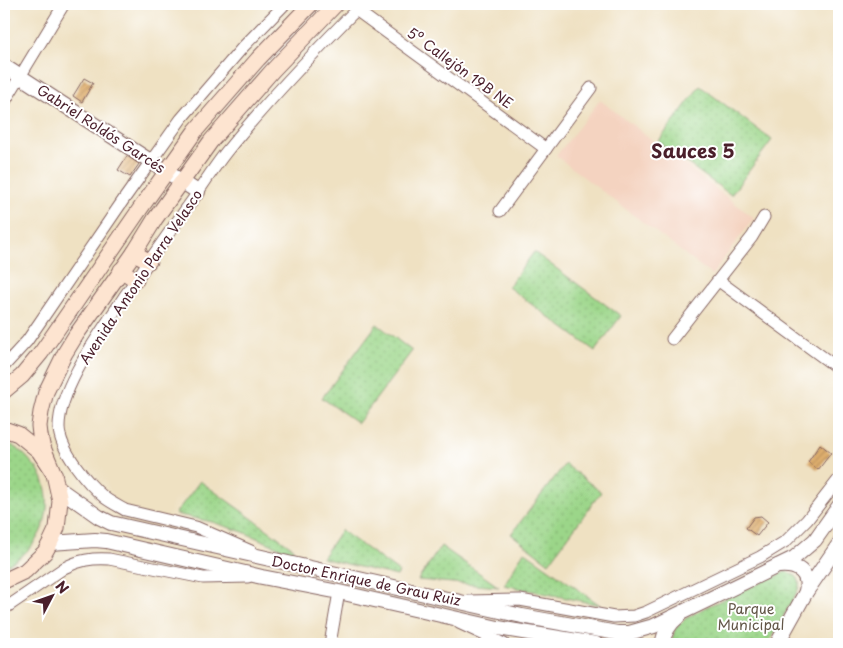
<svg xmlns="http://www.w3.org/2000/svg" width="843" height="648" font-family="'Playpen Sans',sans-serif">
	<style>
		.built { fill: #f4d3c0 }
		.park { fill: url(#park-dots); stroke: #727a5a }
		.building { fill: url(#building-hatch) }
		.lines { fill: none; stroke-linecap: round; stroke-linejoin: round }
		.minor-casing { stroke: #846360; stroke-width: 13 }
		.tertiary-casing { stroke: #846360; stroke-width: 16 }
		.secondary-casing { stroke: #846360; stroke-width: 17 }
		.minor { stroke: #fff; stroke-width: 11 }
		.tertiary { stroke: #fff; stroke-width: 14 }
		.secondary { stroke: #fde4d0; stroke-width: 15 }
		.labels { text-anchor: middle; stroke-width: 4; stroke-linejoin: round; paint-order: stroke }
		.street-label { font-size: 14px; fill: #4a1f2b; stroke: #fff }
		.park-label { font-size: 14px; fill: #625647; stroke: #fff }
		.district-label { font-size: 19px; font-weight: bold; fill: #4a1f2b; stroke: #fff }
	</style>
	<defs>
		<pattern id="park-dots" width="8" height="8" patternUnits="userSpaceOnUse" patternTransform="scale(1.25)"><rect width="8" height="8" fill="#9bd689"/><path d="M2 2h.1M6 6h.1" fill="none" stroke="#87b776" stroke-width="1.8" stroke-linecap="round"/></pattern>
		<pattern id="building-hatch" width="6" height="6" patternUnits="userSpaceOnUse" patternTransform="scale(1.25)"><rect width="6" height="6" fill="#dfaf6e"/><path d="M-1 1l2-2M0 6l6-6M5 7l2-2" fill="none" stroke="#b78e5b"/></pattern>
	</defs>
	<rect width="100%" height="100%" fill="#fff"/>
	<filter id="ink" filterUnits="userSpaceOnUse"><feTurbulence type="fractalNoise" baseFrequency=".02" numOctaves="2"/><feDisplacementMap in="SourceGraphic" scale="10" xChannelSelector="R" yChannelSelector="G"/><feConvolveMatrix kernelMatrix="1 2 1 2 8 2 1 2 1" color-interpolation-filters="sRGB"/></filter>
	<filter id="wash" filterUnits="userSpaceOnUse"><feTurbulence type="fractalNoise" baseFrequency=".0096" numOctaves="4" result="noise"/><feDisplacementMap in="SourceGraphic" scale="20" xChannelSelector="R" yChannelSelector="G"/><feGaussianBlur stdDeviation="1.12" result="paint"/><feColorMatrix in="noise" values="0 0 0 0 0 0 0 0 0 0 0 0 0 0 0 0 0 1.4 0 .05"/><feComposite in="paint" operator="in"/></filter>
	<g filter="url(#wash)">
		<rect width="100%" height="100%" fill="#efe1c2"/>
		<!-- built -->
		<polygon class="built" points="600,100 754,218 712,275 556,156"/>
		<!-- park -->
		<g class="park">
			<polygon points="700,86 772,140 731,195 658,142"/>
			<polygon points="534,252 621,316 595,351 508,287"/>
			<polygon points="377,324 412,351 358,423 322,398"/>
			<path d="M 4,442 C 14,445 24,453 31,462 C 34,465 37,468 39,471 C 59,506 41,552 4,566 Z"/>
			<polygon points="565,464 601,492 549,563 511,534"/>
			<polygon points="200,481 293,548 292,553 243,532 212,522 175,514"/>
			<polygon points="341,530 399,572 397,576 322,558"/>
			<polygon points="441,546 499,587 418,580"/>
			<polygon points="524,551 600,605 504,585"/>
			<path d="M 785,572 C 796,573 802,580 798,590 L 768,644 L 671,644 L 675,629 L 685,619 L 706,607 Z"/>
		</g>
		<g id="blocks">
			<!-- building -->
			<g class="building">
				<polygon points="84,78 93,83 82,102 73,96"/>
				<polygon points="127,156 139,164 130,177 118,170"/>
				<polygon points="820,444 831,453 818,470 808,462"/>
				<polygon points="761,516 768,522 757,536 746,528 754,517"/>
			</g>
		</g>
	</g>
	<g filter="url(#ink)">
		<use href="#blocks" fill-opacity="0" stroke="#846360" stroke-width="1"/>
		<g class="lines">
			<defs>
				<g id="minor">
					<polyline points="356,10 546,149"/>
					<polyline points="4,103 64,4"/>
					<polyline points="500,211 591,88"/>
					<polyline points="719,281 839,369"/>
					<polyline points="672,339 752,237 764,217"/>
					<polyline points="4,366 27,341 124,199 181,119 243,47 285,4"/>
					<path d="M 251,551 L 196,527 L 125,510 C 118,506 112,503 105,498 C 89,485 59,450 59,427 C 59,387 102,331 124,297 C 147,264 170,231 194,198 C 204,183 215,166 226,152 C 268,100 315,51 362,4"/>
					<polyline points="469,601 520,600 614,617 634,616 646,612 760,557 786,541 807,520 839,479"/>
					<path d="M 4,609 L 64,568 C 79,560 92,558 109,559 L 203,578 L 248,577"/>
					<polyline points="459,623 504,644"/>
					<polyline points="330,644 339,592"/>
				</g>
				<g id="tertiary">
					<polyline points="4,66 198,192"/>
					<polyline points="58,488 99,517 111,523 522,616 617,633 629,633 654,626 794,558 815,540 839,506"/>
					<polyline points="50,543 95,540 106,541 262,577 339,592 498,628 596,644"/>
					<path d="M 778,566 C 797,564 810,572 806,592"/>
					<path d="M 662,644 C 664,633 669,624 678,617"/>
					<polyline points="777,644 806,592 839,544"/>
				</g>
				<g id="secondary">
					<polyline points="134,253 149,261"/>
					<polyline points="121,270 136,280"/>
					<polyline points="4,391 22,376 41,353 140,209 196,130 258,59 311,4"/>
					<polyline points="4,429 18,434 39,451 54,474 60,501 57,528 50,543 45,552 25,571 4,581"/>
					<polyline points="54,474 42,445 40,435 39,426 41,412 46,392 65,353 76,335 134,253 155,219 211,141 272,71 336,4"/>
				</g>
			</defs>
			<!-- minor casing -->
			<use href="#minor" class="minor-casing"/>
			<!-- tertiary casing -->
			<use href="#tertiary" class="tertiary-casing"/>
			<!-- secondary casing -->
			<use href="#secondary" class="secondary-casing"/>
			<!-- minor -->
			<use href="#minor" class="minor"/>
			<!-- tertiary -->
			<use href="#tertiary" class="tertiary"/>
			<!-- secondary -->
			<use href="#secondary" class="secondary"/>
		</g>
	</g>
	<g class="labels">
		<!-- street labels -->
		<g class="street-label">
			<text transform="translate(460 68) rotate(36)" y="5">5º Callejón 19B NE</text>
			<text transform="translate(101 129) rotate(33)" y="5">Gabriel Roldós Garcés</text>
			<text transform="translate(141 277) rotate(-56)" y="5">Avenida Antonio Parra Velasco</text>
			<text transform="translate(366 581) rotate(12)" y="5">Doctor Enrique de Grau Ruiz</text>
		</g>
		<!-- park labels -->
		<g class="park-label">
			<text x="751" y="614">Parque<tspan x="751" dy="16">Municipal</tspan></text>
		</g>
		<!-- district labels -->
		<g class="district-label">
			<text x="693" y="158">Sauces 5</text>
		</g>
	</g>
	<!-- margin -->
	<rect width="843" height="648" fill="none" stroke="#fff" stroke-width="20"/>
	<!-- north arrow -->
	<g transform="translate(52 596) rotate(49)" stroke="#ffffff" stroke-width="4" paint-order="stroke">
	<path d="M0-4L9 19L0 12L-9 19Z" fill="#4a1f2b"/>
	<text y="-8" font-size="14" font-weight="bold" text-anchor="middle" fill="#4a1f2b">N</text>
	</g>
</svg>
